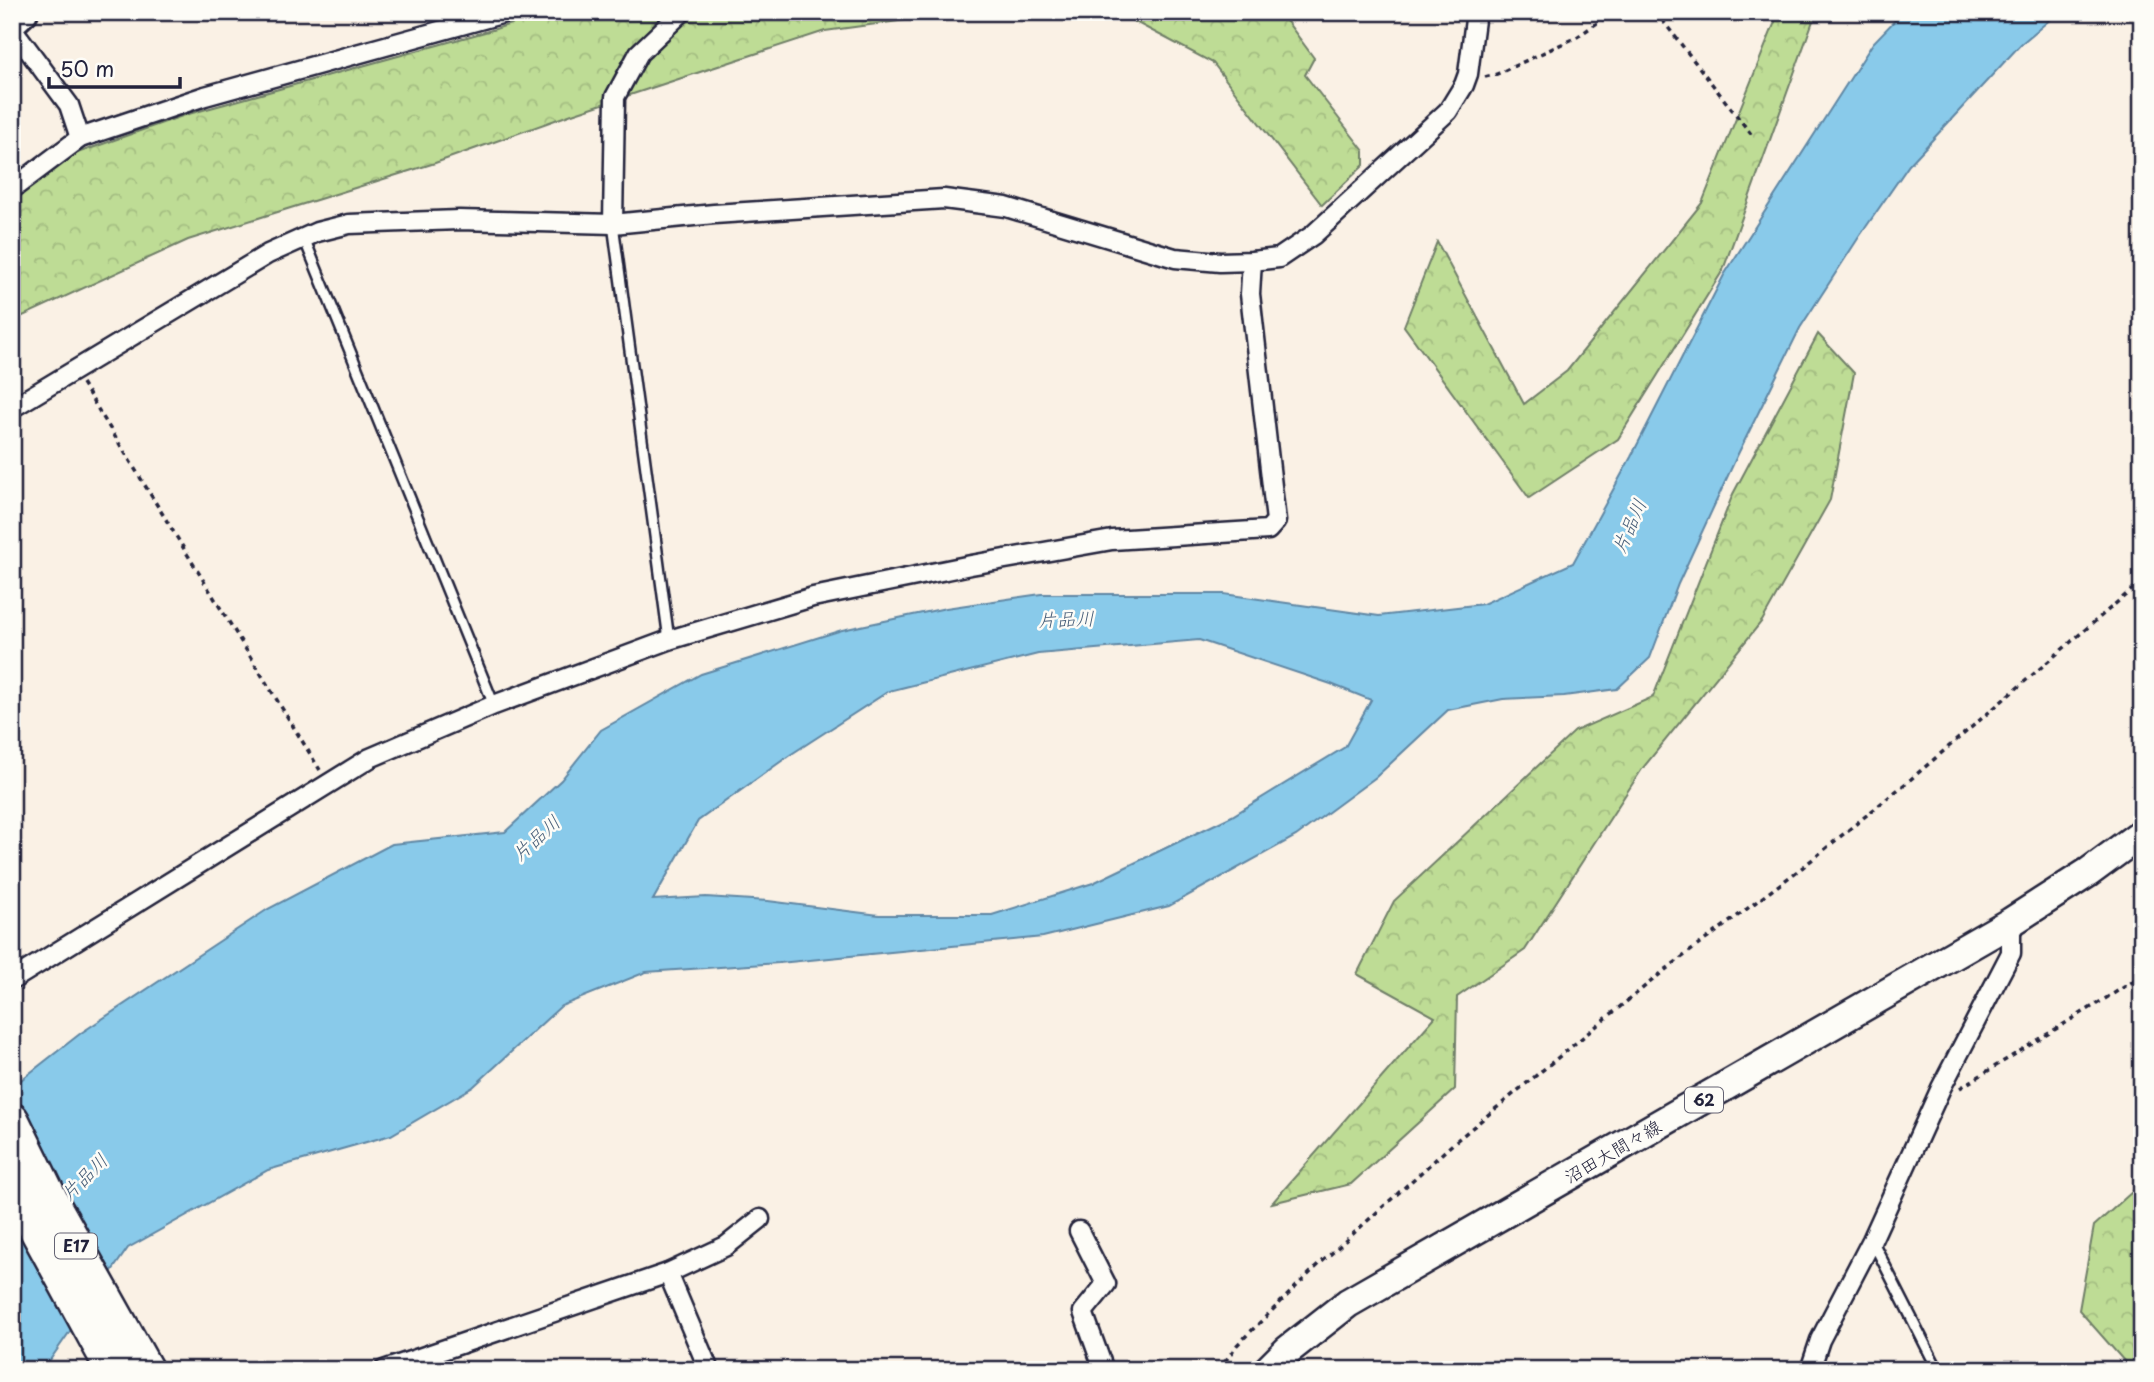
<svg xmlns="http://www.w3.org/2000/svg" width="2154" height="1382" font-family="'Playpen Sans','Klee One',sans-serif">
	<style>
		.forest { fill: url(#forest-crowns); stroke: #707f68; stroke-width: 2 }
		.water { fill: #89caea; stroke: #6087a4; stroke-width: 2; fill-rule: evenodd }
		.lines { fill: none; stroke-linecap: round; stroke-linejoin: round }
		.service-casing { stroke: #22223b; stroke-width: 14 }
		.minor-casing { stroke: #22223b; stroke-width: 23 }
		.secondary-casing { stroke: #22223b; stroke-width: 32 }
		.primary-casing { stroke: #22223b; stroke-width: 33 }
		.motorway-casing { stroke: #22223b; stroke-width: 38 }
		.path { stroke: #22223b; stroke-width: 3.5; stroke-dasharray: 5 5; stroke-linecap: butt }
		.service { stroke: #fdfcf7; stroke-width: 9 }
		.minor { stroke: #fdfcf7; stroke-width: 18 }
		.secondary { stroke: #fdfcf7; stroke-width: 26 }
		.primary { stroke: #fdfcf7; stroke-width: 28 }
		.motorway { stroke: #fdfcf7; stroke-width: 33 }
		.labels { text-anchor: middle; stroke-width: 5; stroke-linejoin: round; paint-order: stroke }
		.shield { fill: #fdfcf7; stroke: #646373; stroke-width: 2 }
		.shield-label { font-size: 16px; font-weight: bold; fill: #22223b }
		.street-label { font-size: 18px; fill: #22223b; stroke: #fdfcf7 }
		.water-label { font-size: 19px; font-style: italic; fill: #465d78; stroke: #fdfcf7 }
	</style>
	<defs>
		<pattern id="forest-crowns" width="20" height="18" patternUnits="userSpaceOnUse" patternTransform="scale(1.75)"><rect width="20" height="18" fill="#bedc95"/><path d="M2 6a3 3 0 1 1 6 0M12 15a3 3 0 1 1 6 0" fill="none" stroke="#a3bc81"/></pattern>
	</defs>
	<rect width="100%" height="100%" fill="#faf1e5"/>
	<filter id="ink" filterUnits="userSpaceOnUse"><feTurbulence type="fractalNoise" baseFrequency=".0143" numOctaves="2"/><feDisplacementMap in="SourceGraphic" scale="14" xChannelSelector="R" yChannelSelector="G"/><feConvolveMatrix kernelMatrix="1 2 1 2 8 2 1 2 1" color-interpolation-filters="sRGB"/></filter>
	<g filter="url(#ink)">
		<!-- forest -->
		<g class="forest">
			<polygon points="549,12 965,12 825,31 572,114 435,163 188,240 12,321 12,176 185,115 492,30"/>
			<polygon points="1098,12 1277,12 1288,23 1314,58 1305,75 1364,151 1364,165 1322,205 1213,63 1124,16"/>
			<polygon points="1779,12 1819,12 1814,18 1723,270 1618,439 1529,498 1404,326 1437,242 1524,404 1567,371 1702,203"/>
			<polygon points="1818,334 1854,373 1830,500 1762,621 1642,769 1525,950 1457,997 1455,1089 1351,1184 1272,1203 1435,1017 1357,974 1394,901 1575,731 1653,697 1733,494"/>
			<polygon points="2142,1183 2142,1370 2132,1370 2079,1310 2094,1226"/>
		</g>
		<!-- water -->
		<path class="water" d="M 1903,12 L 2059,12 L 2021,44 L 1909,165 L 1859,237 L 1800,328 L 1737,456 L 1678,584 L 1650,658 L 1617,689 L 1564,696 L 1503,699 L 1448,710 L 1376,777 L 1296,836 L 1169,906 L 1043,937 L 779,963 L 646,972 L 561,1006 L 473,1087 L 391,1135 L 268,1170 L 128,1248 L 43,1370 L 12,1370 L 12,1087 L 81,1033 L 268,909 L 392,844 L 505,832 L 561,780 L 601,730 L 701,674 L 842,630 L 946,608 L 1041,594 L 1224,594 L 1379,616 L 1483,604 L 1573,563 L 1631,457 L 1724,275 L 1873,43 ZM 1199,640 L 1331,684 L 1371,700 L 1345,747 L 1232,816 L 1093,883 L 992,915 L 879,915 L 768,901 L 706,897 L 653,900 L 698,821 L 790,755 L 889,691 L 1038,654 Z"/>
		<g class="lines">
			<defs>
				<g id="service">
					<polyline points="613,224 669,640"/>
					<polyline points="304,238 494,705"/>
					<polyline points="1872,1240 1938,1370"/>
				</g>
				<g id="minor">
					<polyline points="12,28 69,105 80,138"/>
					<polyline points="12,189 80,138 205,96 508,12"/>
					<polyline points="613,224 615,97 639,53 682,12"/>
					<polyline points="12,408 268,254 317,232 349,224 459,220 613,224 714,214 944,199 1006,207 1175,258 1220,262 1252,261 1279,258 1313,235 1448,111 1464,85 1468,74 1476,12"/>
					<polyline points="12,980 370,758 494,705 669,640 813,597 971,565 1112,540 1268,530 1276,521 1250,294 1252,261"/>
					<polyline points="1079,1231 1106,1284 1083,1312 1104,1370"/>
					<polyline points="668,1273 709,1370"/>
					<polyline points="384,1370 668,1273 726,1246 760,1219"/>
					<polyline points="1810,1370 1820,1340 1872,1240 1941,1088 2011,953 2011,922"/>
				</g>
				<polyline id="secondary" points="12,23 24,12"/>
				<polyline id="primary" points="1268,1370 1288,1350 1348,1303 2011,922 2089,872 2142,833"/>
				<g id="motorway">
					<polyline points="12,1120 55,1208 146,1370"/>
					<polyline points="12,1185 113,1370"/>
				</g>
			</defs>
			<!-- service casing -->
			<use href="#service" class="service-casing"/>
			<!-- minor casing -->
			<use href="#minor" class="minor-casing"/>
			<!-- secondary casing -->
			<use href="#secondary" class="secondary-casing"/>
			<!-- primary casing -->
			<use href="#primary" class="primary-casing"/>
			<!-- motorway casing -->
			<use href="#motorway" class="motorway-casing"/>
			<!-- path -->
			<g class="path">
				<polyline points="1656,12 1751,134"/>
				<polyline points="1485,77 1497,74 1577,37 1613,12"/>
				<polyline points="82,383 320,770"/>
				<polyline points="1960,1088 2142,976"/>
				<polyline points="1219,1370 1237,1345 1314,1269 1456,1141 1665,970 1803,867 1911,779 2142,581"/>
			</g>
			<!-- service -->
			<use href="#service" class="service"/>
			<!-- minor -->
			<use href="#minor" class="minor"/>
			<!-- secondary -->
			<use href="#secondary" class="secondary"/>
			<!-- primary -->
			<use href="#primary" class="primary"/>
			<!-- motorway -->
			<use href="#motorway" class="motorway"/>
		</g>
	</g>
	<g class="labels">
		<!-- shield labels -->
		<g class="shield">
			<rect x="1685" y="1087.5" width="38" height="25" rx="5"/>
			<rect x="55" y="1233.5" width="42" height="25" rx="5"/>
		</g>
		<g class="shield-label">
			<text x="1704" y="1106">62</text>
			<text x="76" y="1252">E17</text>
		</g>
		<!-- street labels -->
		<g class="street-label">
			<text transform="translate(1613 1152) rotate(-30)" y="6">沼田大間々線</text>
		</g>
		<!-- water labels -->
		<g class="water-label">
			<text transform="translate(1629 526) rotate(-66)" y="7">片品川</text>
			<text transform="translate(1066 619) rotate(-2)" y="7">片品川</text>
			<text transform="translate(536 838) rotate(-42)" y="7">片品川</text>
			<text transform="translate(84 1177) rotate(-45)" y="7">片品川</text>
		</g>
	</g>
	<!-- margin -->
	<rect width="2154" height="1382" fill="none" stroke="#fdfcf7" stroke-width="42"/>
	<rect x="21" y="21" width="2112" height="1340" fill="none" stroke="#22223b" stroke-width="2.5" filter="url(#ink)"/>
	<!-- scale -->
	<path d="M49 77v10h131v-10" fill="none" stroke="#22223b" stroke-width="3.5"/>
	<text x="60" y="77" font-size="21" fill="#22223b" stroke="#fdfcf7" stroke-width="5" paint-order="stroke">50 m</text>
</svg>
